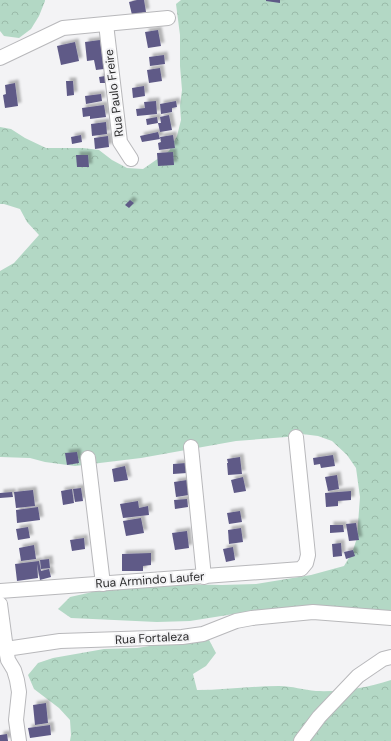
<svg xmlns="http://www.w3.org/2000/svg" width="391" height="741" font-family="'DM Sans',sans-serif">
	<style>
		.forest { fill: url(#forest-crowns) }
		.building { fill: #5f5a87; filter: url(#shadow) }
		.lines { fill: none; stroke-linecap: round; stroke-linejoin: round }
		.minor-casing { stroke: #b8b8bb; stroke-width: 16 }
		.minor { stroke: #fff; stroke-width: 14 }
		.labels { text-anchor: middle; stroke-width: 4; stroke-linejoin: round; paint-order: stroke }
		.street-label { font-size: 12px; fill: #2b2b2c; stroke: #f3f3f5 }
	</style>
	<defs>
		<pattern id="forest-crowns" width="20" height="18" patternUnits="userSpaceOnUse"><rect width="20" height="18" fill="#b3d8c5"/><path d="M2 6a3 3 0 1 1 6 0M12 15a3 3 0 1 1 6 0" fill="none" stroke="#9abaa9"/></pattern>
		<filter id="shadow"><feDropShadow dx="3.5" dy="-3.5" stdDeviation="1" flood-color="#0004"/></filter>
	</defs>
	<rect width="100%" height="100%" fill="#f3f3f5"/>
	<!-- forest -->
	<g class="forest">
		<polygon points="0,0 45,0 45,1 39,16 31,29 19,38 4,36 0,31"/>
		<polygon points="181,0 391,0 391,614 240,613 190,621 157,622 71,618 58,609 70,597 88,593 102,589 170,584 222,585 256,584 311,575 344,566 352,553 357,538 360,497 356,468 347,455 332,441 318,436 302,434 286,437 236,441 141,458 75,466 45,462 30,458 0,457 0,271 14,263 39,235 27,222 20,209 4,204 0,204 0,127 11,129 25,138 46,148 83,148 99,150 112,160 127,168 143,169 169,151 177,136 181,120 180,106 182,90 180,66 180,35 176,4"/>
		<path d="M 208,638 L 216,653 L 206,666 L 193,674 L 197,690 C 224,690 252,686 279,686 C 292,686 304,690 316,691 C 341,692 367,688 391,680 L 391,741 L 70,741 L 71,735 L 70,720 L 59,708 L 34,689 L 28,675 L 38,663 L 53,658 L 104,649 L 137,648 L 186,640 Z"/>
	</g>
	<!-- building -->
	<g class="building">
		<polygon points="137,0 144,0 146,12 132,15 129,2"/>
		<polygon points="266,0 280,0 280,3 266,1"/>
		<polygon points="158,30 161,46 148,48 145,32"/>
		<polygon points="100,40 104,69 96,70 94,60 87,61 85,42"/>
		<polygon points="75,42 79,61 61,65 57,46"/>
		<polygon points="164,55 165,64 150,66 149,57"/>
		<polygon points="160,68 162,81 149,83 147,70"/>
		<polygon points="105,76 105,83 100,83 99,77"/>
		<polygon points="66,81 73,81 74,95 67,96"/>
		<polygon points="15,83 18,106 5,108 3,95 6,94 5,85"/>
		<polygon points="144,86 145,96 133,98 132,88"/>
		<polygon points="101,94 102,101 86,104 85,96"/>
		<polygon points="156,101 157,114 137,116 136,109 145,108 144,102"/>
		<polygon points="176,101 177,107 172,108 172,112 161,114 160,104"/>
		<polygon points="104,105 106,117 90,119 90,116 83,117 82,108"/>
		<polygon points="169,115 172,130 160,132 158,123 161,123 160,117"/>
		<polygon points="157,117 158,123 147,125 146,119"/>
		<polygon points="106,122 107,134 92,136 91,124"/>
		<polygon points="158,132 160,139 142,142 140,136"/>
		<polygon points="81,135 82,142 72,144 71,137"/>
		<polygon points="173,135 175,148 159,150 158,143 161,142 160,137"/>
		<polygon points="108,136 109,147 95,149 94,138"/>
		<polygon points="173,152 174,165 158,166 157,153"/>
		<polygon points="76,155 88,155 89,167 77,167"/>
		<polygon points="130,200 134,203 129,208 125,205"/>
		<polygon points="77,452 79,463 67,465 65,453"/>
		<polygon points="333,455 335,466 321,468 320,464 314,465 313,458"/>
		<polygon points="240,457 242,474 228,475 227,463 228,463 227,459"/>
		<polygon points="186,463 187,473 173,474 173,464"/>
		<polygon points="125,466 128,480 114,482 112,469"/>
		<polygon points="337,475 339,489 328,491 325,477"/>
		<polygon points="243,477 246,491 234,493 231,480"/>
		<polygon points="187,480 189,495 176,497 174,482"/>
		<polygon points="81,488 83,501 75,502 73,489"/>
		<polygon points="72,489 74,503 63,505 61,491"/>
		<polygon points="33,490 35,506 16,508 14,492"/>
		<polygon points="351,491 351,500 338,501 338,506 326,507 325,493"/>
		<polygon points="12,492 13,497 0,498 0,493"/>
		<polygon points="187,499 188,507 175,509 174,500"/>
		<polygon points="138,501 139,508 148,506 149,515 123,518 120,504"/>
		<polygon points="38,507 40,520 17,523 16,510"/>
		<polygon points="240,511 242,522 229,524 227,513"/>
		<polygon points="141,518 144,533 126,536 123,521"/>
		<polygon points="356,523 359,540 349,541 346,524"/>
		<polygon points="330,525 343,525 344,532 330,533"/>
		<polygon points="28,527 30,538 18,540 16,529"/>
		<polygon points="241,528 243,542 229,544 228,530"/>
		<polygon points="187,531 189,548 175,550 172,533"/>
		<polygon points="84,538 85,549 72,551 70,540"/>
		<polygon points="341,543 342,556 333,557 332,544"/>
		<polygon points="34,545 36,559 21,561 19,548"/>
		<polygon points="233,547 235,560 226,562 223,549"/>
		<polygon points="353,550 355,556 346,559 344,552"/>
		<polygon points="151,553 151,565 143,566 143,571 122,571 122,554"/>
		<polygon points="49,559 50,568 41,569 40,560"/>
		<polygon points="39,561 41,571 49,569 51,577 40,580 37,564 38,578 17,581 15,564"/>
		<polygon points="46,703 48,723 35,725 33,705"/>
		<polygon points="50,725 51,735 30,738 28,728"/>
		<polygon points="7,734 8,741 0,741 0,735"/>
	</g>
	<g class="lines">
		<defs>
			<g id="minor">
				<polyline points="106,24 120,142 131,159"/>
				<polyline points="0,58 63,28 168,18"/>
				<polyline points="191,447 204,577"/>
				<polyline points="88,458 103,584"/>
				<polyline points="0,591 301,569 306,563 308,555 296,437"/>
				<polyline points="0,604 6,649"/>
				<polyline points="19,741 16,720 19,692 17,680 14,670 8,660 6,649 60,641 182,637 203,634 236,621 252,618 313,612 391,618"/>
				<polyline points="301,741 319,717 358,676 383,659 391,657"/>
			</g>
		</defs>
		<!-- minor casing -->
		<use href="#minor" class="minor-casing"/>
		<!-- minor -->
		<use href="#minor" class="minor"/>
	</g>
	<g class="labels">
		<!-- street labels -->
		<g class="street-label">
			<text transform="translate(114 93) rotate(-97)" y="4">Rua Paulo Freire</text>
			<text transform="translate(150 580) rotate(-4)" y="4">Rua Armindo Laufer</text>
			<text transform="translate(152 638) rotate(-3)" y="4">Rua Fortaleza</text>
		</g>
	</g>
</svg>
